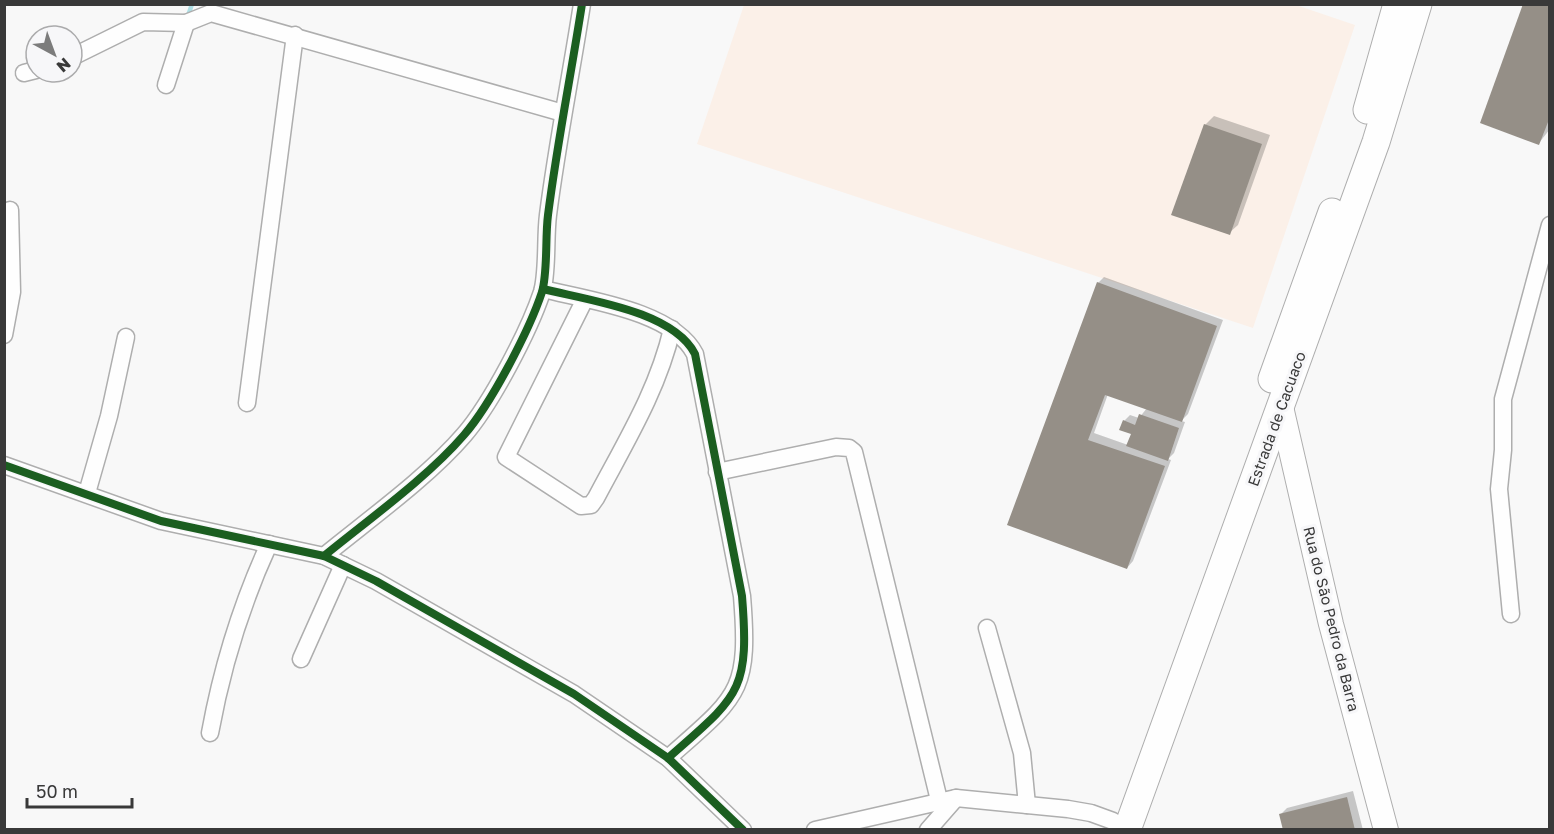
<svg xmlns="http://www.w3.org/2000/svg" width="1554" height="834" font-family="'Golos Text',sans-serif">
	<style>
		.industrial { fill: #fbf0e8 }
		.shadow { fill: #0003; fill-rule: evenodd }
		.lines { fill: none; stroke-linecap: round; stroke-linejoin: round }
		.stream { stroke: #aedfe5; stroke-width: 4.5 }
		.building { fill: #958f87 }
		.street-casing { stroke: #aeaeae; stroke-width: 19 }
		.secondary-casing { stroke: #aeaeae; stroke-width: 26 }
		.primary-casing { stroke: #aeaeae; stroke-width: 29 }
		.street { stroke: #fefefe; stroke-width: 16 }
		.secondary { stroke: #fefefe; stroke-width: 24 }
		.primary { stroke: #fefefe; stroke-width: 27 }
		.cycleway-casing { stroke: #f7f7f9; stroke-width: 11 }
		.cycleway { stroke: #1b5e20; stroke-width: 8 }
		.labels { text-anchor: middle; stroke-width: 6; stroke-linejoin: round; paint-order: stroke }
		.street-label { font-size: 15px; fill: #393939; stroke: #f7f7f9 }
	</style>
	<rect width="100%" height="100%" fill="#f8f8f8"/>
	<!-- industrial -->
	<polygon class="industrial" points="1293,4 1355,25 1253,328 697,144 744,5"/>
	<!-- shadow -->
	<g class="shadow">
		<polygon points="1550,4 1550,129 1539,143"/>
		<polygon points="1214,116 1270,135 1238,225 1229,233 1205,125"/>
		<path d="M 1104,277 L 1223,320 L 1188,414 L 1181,421 L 1185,422 L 1174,453 L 1168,459 L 1171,460 L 1133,561 L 1127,568 L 1009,525 L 1098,283 ZM 1108,394 L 1147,408 L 1139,418 L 1130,415 L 1124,421 L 1133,433 L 1128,445 L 1094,433 Z"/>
		<polygon points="1353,791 1363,830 1280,830 1284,828 1281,814 1287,808"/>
	</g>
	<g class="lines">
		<!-- stream -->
		<polyline class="stream" points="188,16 192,4"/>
	</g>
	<!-- building -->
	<g class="building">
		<polygon points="1523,4 1550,4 1550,117 1539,145 1480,123"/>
		<polygon points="1204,124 1262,144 1230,235 1171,215"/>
		<polygon points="1097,282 1217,326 1182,422 1105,395 1088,440 1165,466 1127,569 1007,525"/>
		<polygon points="1139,414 1179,428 1168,461 1126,446 1131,434 1119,430 1123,420 1135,425"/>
		<polygon points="1347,797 1355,830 1283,830 1279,814"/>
	</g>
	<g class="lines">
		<defs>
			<g id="street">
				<polyline points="72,57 143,22 186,23 211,13 563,113"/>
				<polyline points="24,73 36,70"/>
				<polyline points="166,85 186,23"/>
				<path d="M 543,289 C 587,300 673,311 695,354 L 742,596 C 750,693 738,696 668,758"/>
				<path d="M 585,299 L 506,457 L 581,506 L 591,505 L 596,498 C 625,443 658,390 672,329"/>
				<polyline points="4,335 12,292 10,210"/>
				<polyline points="247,403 295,35"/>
				<polyline points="4,465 161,521 324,556 376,581 574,694 668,758 743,830"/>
				<polyline points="717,472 836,447 849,448 854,452 939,800"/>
				<polyline points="87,493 109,416 126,337"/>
				<path d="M 324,556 C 368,520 428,477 464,435 C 491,404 529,331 542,292 C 548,271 545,238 548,215 C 557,144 571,75 582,4"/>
				<polyline points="1511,614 1499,489 1503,450 1503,399 1550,225"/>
				<polyline points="987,628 1022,753 1027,805"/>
				<polyline points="301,659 343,565"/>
				<path d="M 210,733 C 222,667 241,605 269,544"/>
				<polyline points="815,830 956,798 1068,809 1091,813 1113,821"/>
				<polyline points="928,830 956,798"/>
			</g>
			<polyline id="secondary" points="1281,407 1331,624 1386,830"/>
			<g id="primary">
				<polyline points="1367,110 1397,4"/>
				<polyline points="1272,379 1332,212"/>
				<polyline points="1127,830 1376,142 1418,4"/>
			</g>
		</defs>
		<!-- street casing -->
		<use href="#street" class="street-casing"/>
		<!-- secondary casing -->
		<use href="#secondary" class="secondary-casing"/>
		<!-- primary casing -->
		<use href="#primary" class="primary-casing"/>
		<!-- street -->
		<use href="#street" class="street"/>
		<!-- secondary -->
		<use href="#secondary" class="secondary"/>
		<!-- primary -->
		<use href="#primary" class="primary"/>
		<defs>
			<g id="cycleway">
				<path d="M 543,289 C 587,300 673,311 695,354 L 742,596 C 750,693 738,696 668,758"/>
				<polyline points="4,465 161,521 324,556 376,581 574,694 668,758 743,830"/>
				<path d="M 324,556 C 368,520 428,477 464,435 C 491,404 529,331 542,292 C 548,271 545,238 548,215 C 557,144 571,75 582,4"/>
			</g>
		</defs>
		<!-- cycleway casing -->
		<use href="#cycleway" class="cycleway-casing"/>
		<!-- cycleway -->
		<use href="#cycleway" class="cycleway"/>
	</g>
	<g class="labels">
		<!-- street labels -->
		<g class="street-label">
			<text transform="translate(1277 419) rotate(-70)" y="5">Estrada de Cacuaco</text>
			<text transform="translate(1331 619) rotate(76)" y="5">Rua do São Pedro da Barra</text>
		</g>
	</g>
	<!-- border -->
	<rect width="1554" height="834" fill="none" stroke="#393939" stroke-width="12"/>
	<!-- north arrow -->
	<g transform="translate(54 54) rotate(139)"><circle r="28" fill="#f7f7f9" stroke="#ababac" stroke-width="1.5"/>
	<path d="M0-4.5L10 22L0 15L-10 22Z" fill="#7c7c7c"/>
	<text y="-9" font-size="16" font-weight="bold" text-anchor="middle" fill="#393939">N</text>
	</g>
	<!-- scale -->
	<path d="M27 798v9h105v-9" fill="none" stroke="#393939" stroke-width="3"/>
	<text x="36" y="798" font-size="18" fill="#393939" stroke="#f7f7f9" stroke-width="4.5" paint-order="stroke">50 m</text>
</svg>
